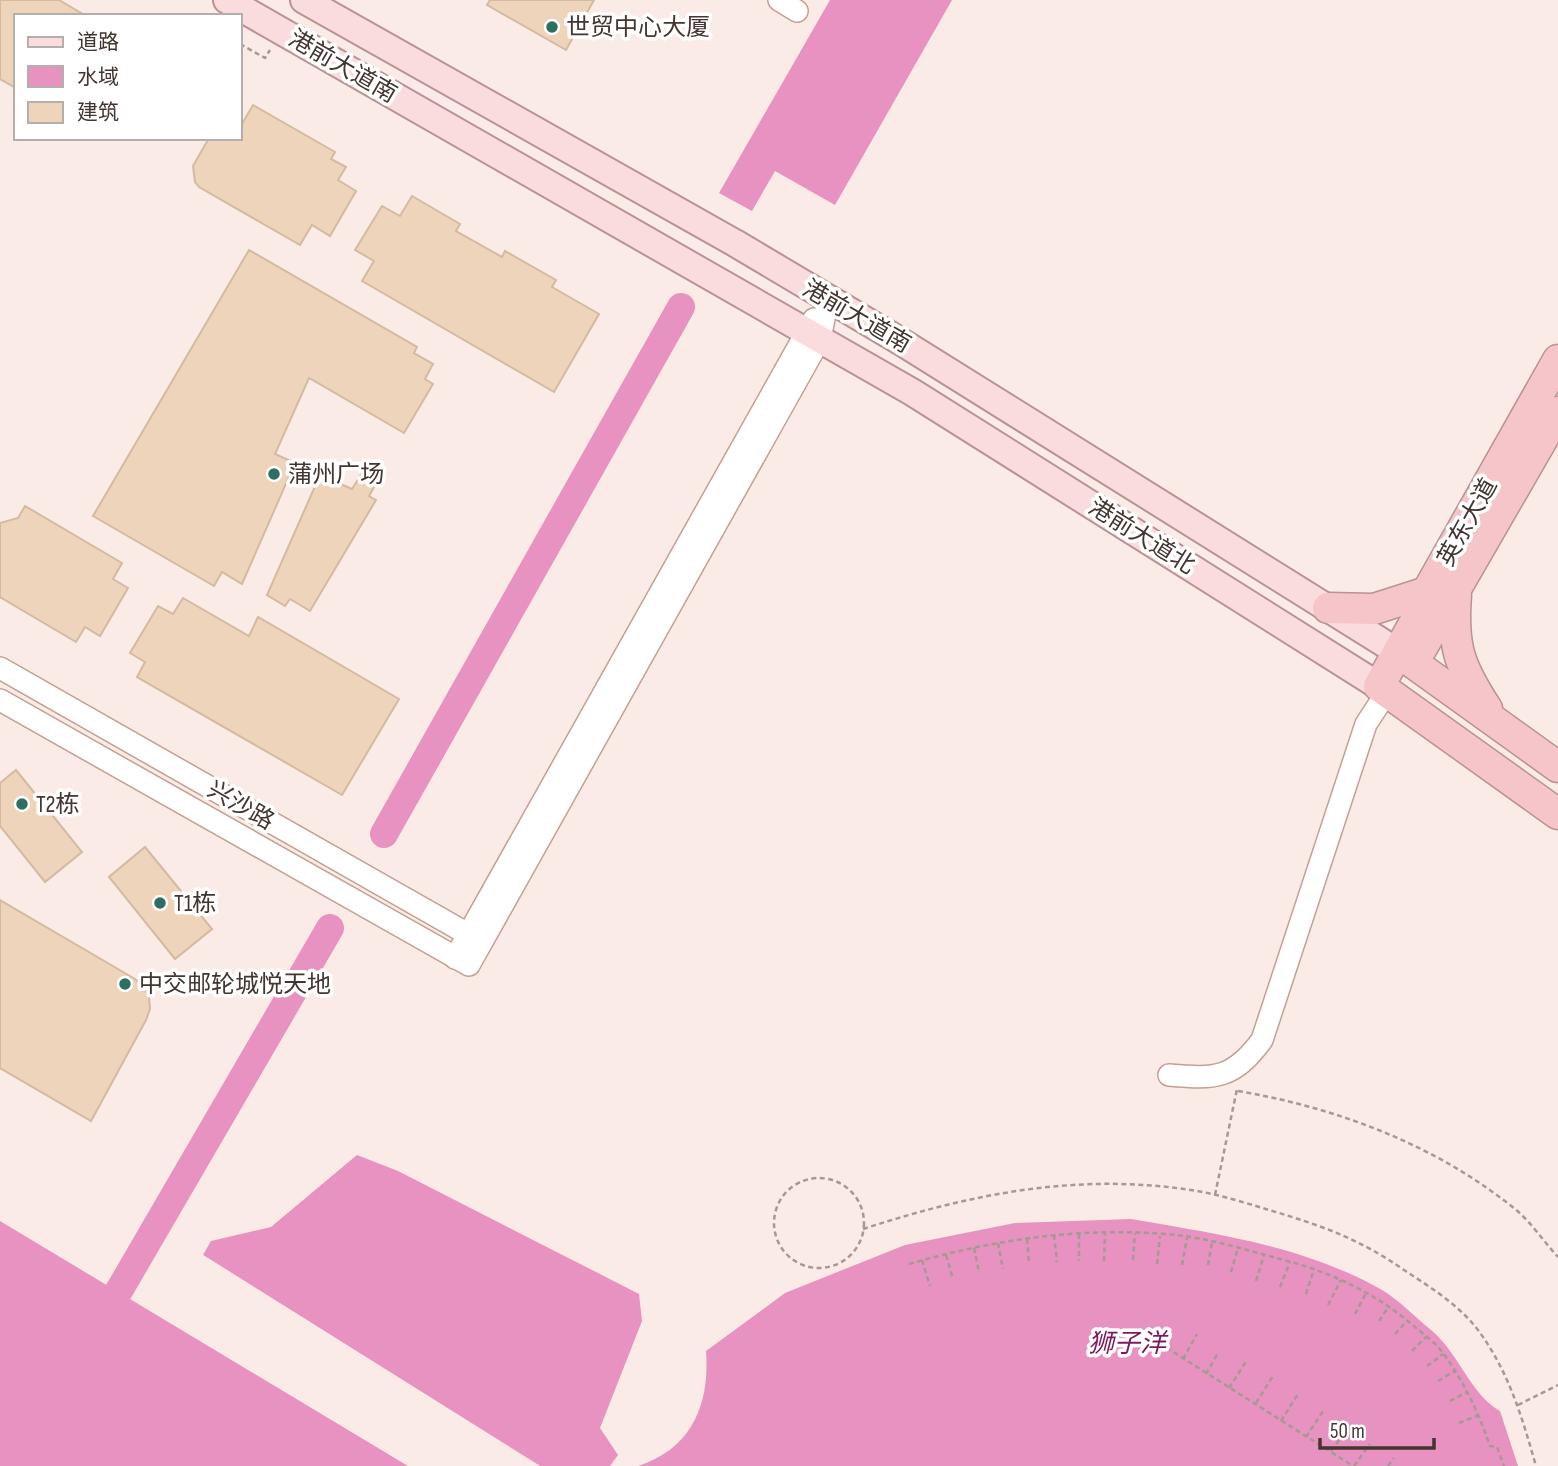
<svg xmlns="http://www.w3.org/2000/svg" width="1558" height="1466" font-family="'Sofia Sans Condensed','Noto Sans SC',sans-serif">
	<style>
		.water { fill: #e792c1 }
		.pier { fill: #faebe6 }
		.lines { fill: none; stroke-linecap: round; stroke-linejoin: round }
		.river { stroke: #e792c1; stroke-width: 28 }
		.building { fill: #eed4bb; stroke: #d3baa1; stroke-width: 2 }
		.minor-casing { stroke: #c3a094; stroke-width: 24 }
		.major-casing { stroke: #b89393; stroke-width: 30 }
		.highway-casing { stroke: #b89393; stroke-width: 33 }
		.path { stroke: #a79893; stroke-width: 2.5; stroke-dasharray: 5 3.5; stroke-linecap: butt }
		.minor { stroke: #fff; stroke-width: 21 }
		.major { stroke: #fadcdf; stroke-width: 26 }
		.highway { stroke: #f6c5c9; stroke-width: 30 }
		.poi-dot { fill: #2d6f60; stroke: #fff; stroke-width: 2.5 }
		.labels { text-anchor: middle; stroke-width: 7; stroke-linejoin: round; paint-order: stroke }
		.poi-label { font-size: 24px; fill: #443530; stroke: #fff; text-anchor: start }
		.street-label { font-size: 24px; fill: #443530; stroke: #fff }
		.water-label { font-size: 26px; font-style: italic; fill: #7e1a5b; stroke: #fff }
	</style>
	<rect width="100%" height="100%" fill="#faebe6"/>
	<!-- water -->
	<g class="water">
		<polygon points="830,0 952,0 835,205 775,171 752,211 719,193"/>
		<polygon points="357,1155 398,1171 639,1294 642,1321 600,1428 618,1455 610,1466 540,1466 203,1255 211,1241 271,1227"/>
		<path d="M 1131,1219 C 1217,1234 1305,1246 1382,1290 C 1399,1300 1415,1317 1431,1330 C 1458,1352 1471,1395 1500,1411 L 1518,1466 L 638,1466 C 692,1449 710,1404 706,1351 L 785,1293 L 905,1245 L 1015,1223 Z"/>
		<polygon points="0,1221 408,1466 0,1466"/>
	</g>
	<!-- pier -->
	<polygon class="pier" points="200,1253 203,1255 540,1466 534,1466 201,1258"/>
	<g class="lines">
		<!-- river -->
		<g class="river">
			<polyline points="384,834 681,307"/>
			<polyline points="99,1325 330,928"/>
		</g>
	</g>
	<!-- building -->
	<g class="building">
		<polygon points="0,0 59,0 86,16 16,16 16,88 0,79"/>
		<polygon points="490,0 594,0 566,50 487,5"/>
		<polygon points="253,105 335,152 331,159 346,167 338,180 356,191 330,236 312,225 300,245 199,187 195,182 193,166 209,138 240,138 240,123 242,124"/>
		<polygon points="412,196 460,224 456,231 502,257 505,251 556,280 552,287 599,314 554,392 362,281 374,261 355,250 382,206 400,216"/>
		<polygon points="249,250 417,347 414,353 433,364 425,379 433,384 404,433 309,378 275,454 295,463 242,584 222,572 214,586 93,516"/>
		<polygon points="363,471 378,480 369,496 376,500 310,611 290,599 285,606 267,595 320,475 352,489"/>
		<polygon points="25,506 122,563 113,579 128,588 100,636 85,627 76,642 0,597 0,523 18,518"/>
		<polygon points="183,598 249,636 258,617 399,699 342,795 137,677 145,662 130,653 158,606 173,614"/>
		<polygon points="16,770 82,852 45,882 0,826 0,783"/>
		<polygon points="145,847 212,929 175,959 109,877"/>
		<polygon points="0,900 135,979 144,987 149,997 150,1009 146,1020 91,1121 0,1068"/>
	</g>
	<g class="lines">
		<defs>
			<g id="minor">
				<polyline points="779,0 797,11"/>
				<polyline points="0,668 480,941"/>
				<polyline points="0,700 469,965 820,339 828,299"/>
				<polyline points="455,958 814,319"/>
				<path d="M 1169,1075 C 1216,1079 1233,1079 1262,1040 L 1366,724 L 1387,692"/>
			</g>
			<g id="major">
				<polyline points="227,0 912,392 1379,686"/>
				<polyline points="304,0 735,243 900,341 1398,652"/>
			</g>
			<g id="highway">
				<polyline points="1558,360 1427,592 1416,620 1379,686 1558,814"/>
				<path d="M 1456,595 C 1452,646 1459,666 1487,709"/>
				<polyline points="1328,608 1374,609 1427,592"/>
				<polyline points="1420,651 1558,412"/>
				<polyline points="1398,652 1558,767"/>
			</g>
		</defs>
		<!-- minor casing -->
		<use href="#minor" class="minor-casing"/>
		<!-- major casing -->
		<use href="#major" class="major-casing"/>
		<!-- highway casing -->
		<use href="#highway" class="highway-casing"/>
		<!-- path -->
		<g class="path">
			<polyline points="240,44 265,58 270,50"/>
			<path d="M 1238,1091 C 1338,1108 1436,1145 1515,1209 C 1531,1222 1544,1242 1558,1257"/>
			<circle cx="819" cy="1223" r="45"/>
			<polyline points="1215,1195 1237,1089"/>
			<path d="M 863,1229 C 974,1193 1081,1172 1197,1191 C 1221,1195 1246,1203 1269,1210 C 1320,1225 1360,1239 1404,1270 C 1430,1287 1459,1305 1478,1330 C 1509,1372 1522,1417 1536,1466"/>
			<polyline points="1079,1234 1079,1261"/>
			<polyline points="1054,1235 1057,1262"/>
			<polyline points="1027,1239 1029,1263"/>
			<polyline points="998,1243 1003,1269"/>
			<polyline points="974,1248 979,1272"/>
			<polyline points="946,1255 953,1279"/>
			<polyline points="922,1260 930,1286"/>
			<polyline points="1133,1260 1135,1233"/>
			<polyline points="1104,1261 1105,1233"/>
			<path d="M 909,1264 C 996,1239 1085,1226 1176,1235 C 1213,1239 1249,1251 1284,1260 C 1333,1273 1377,1294 1415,1327 C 1423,1334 1432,1340 1439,1348 C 1462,1377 1478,1411 1490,1446 L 1497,1447 L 1504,1466"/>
			<polyline points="1157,1264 1160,1236"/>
			<polyline points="1182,1265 1187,1238"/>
			<polyline points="1208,1265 1212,1242"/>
			<polyline points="1231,1272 1238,1248"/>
			<polyline points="1256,1281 1264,1255"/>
			<polyline points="1280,1287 1290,1262"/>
			<polyline points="1306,1294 1314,1269"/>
			<polyline points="1328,1305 1341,1280"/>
			<polyline points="1355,1314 1366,1293"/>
			<polyline points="1379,1321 1389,1306"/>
			<polyline points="1145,1334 1353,1466"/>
			<polyline points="1395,1334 1407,1321"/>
			<polyline points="1412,1351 1426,1337"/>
			<polyline points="1183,1359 1197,1334"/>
			<polyline points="1427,1366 1443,1354"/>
			<polyline points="1206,1374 1218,1353"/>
			<polyline points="1438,1381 1455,1371"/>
			<polyline points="1229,1388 1247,1360"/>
			<polyline points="1450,1401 1467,1392"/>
			<polyline points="1256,1403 1273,1376"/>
			<polyline points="1518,1405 1558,1385"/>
			<polyline points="1281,1421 1298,1394"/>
			<polyline points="1459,1423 1479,1415"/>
			<polyline points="1306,1437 1323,1411"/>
			<polyline points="1331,1451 1350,1426"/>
			<polyline points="1354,1466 1370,1444"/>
			<polyline points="1388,1466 1394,1458"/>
		</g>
		<!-- minor -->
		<use href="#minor" class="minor"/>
		<!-- major -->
		<use href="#major" class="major"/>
		<!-- highway -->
		<use href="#highway" class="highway"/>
	</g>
	<!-- markers -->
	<g class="poi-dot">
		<circle cx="552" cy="27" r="7"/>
		<circle cx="274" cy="474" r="7"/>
		<circle cx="22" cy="804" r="7"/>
		<circle cx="160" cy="903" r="7"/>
		<circle cx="125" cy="984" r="7"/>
	</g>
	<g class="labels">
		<!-- poi labels -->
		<g class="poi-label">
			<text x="566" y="35">世贸中心大厦</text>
			<text x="288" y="482">蒲州广场</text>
			<text x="36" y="812">T2栋</text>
			<text x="174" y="911">T1栋</text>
			<text x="139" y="992">中交邮轮城悦天地</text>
		</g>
		<!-- street labels -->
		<g class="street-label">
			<text transform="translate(343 66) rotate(30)" y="8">港前大道南</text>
			<text transform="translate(857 316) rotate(30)" y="8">港前大道南</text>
			<text transform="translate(1467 522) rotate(-61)" y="8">英东大道</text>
			<text transform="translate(1142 536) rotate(32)" y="8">港前大道北</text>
			<text transform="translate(241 805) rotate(30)" y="8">兴沙路</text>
		</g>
		<!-- water labels -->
		<g class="water-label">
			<text x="1127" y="1352">狮子洋</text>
		</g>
	</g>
	<!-- legend -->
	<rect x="14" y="14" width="228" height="126" fill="#ffffff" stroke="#b4aeac" stroke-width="2"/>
	<rect x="28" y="37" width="35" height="10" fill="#fadcdf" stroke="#b4aeac" stroke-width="2"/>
	<text x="77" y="49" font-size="21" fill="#443530">道路</text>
	<rect x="28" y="66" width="35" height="21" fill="#e792c1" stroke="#b4aeac" stroke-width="2"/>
	<text x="77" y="84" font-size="21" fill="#443530">水域</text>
	<rect x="28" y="102" width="35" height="21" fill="#eed4bb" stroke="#b4aeac" stroke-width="2"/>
	<text x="77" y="119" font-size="21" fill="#443530">建筑</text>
	<!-- scale -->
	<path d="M1320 1438v10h114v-10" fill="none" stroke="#443530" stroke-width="3.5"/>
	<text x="1330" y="1438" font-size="21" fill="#443530" stroke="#ffffff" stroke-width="5" paint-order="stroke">50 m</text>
</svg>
